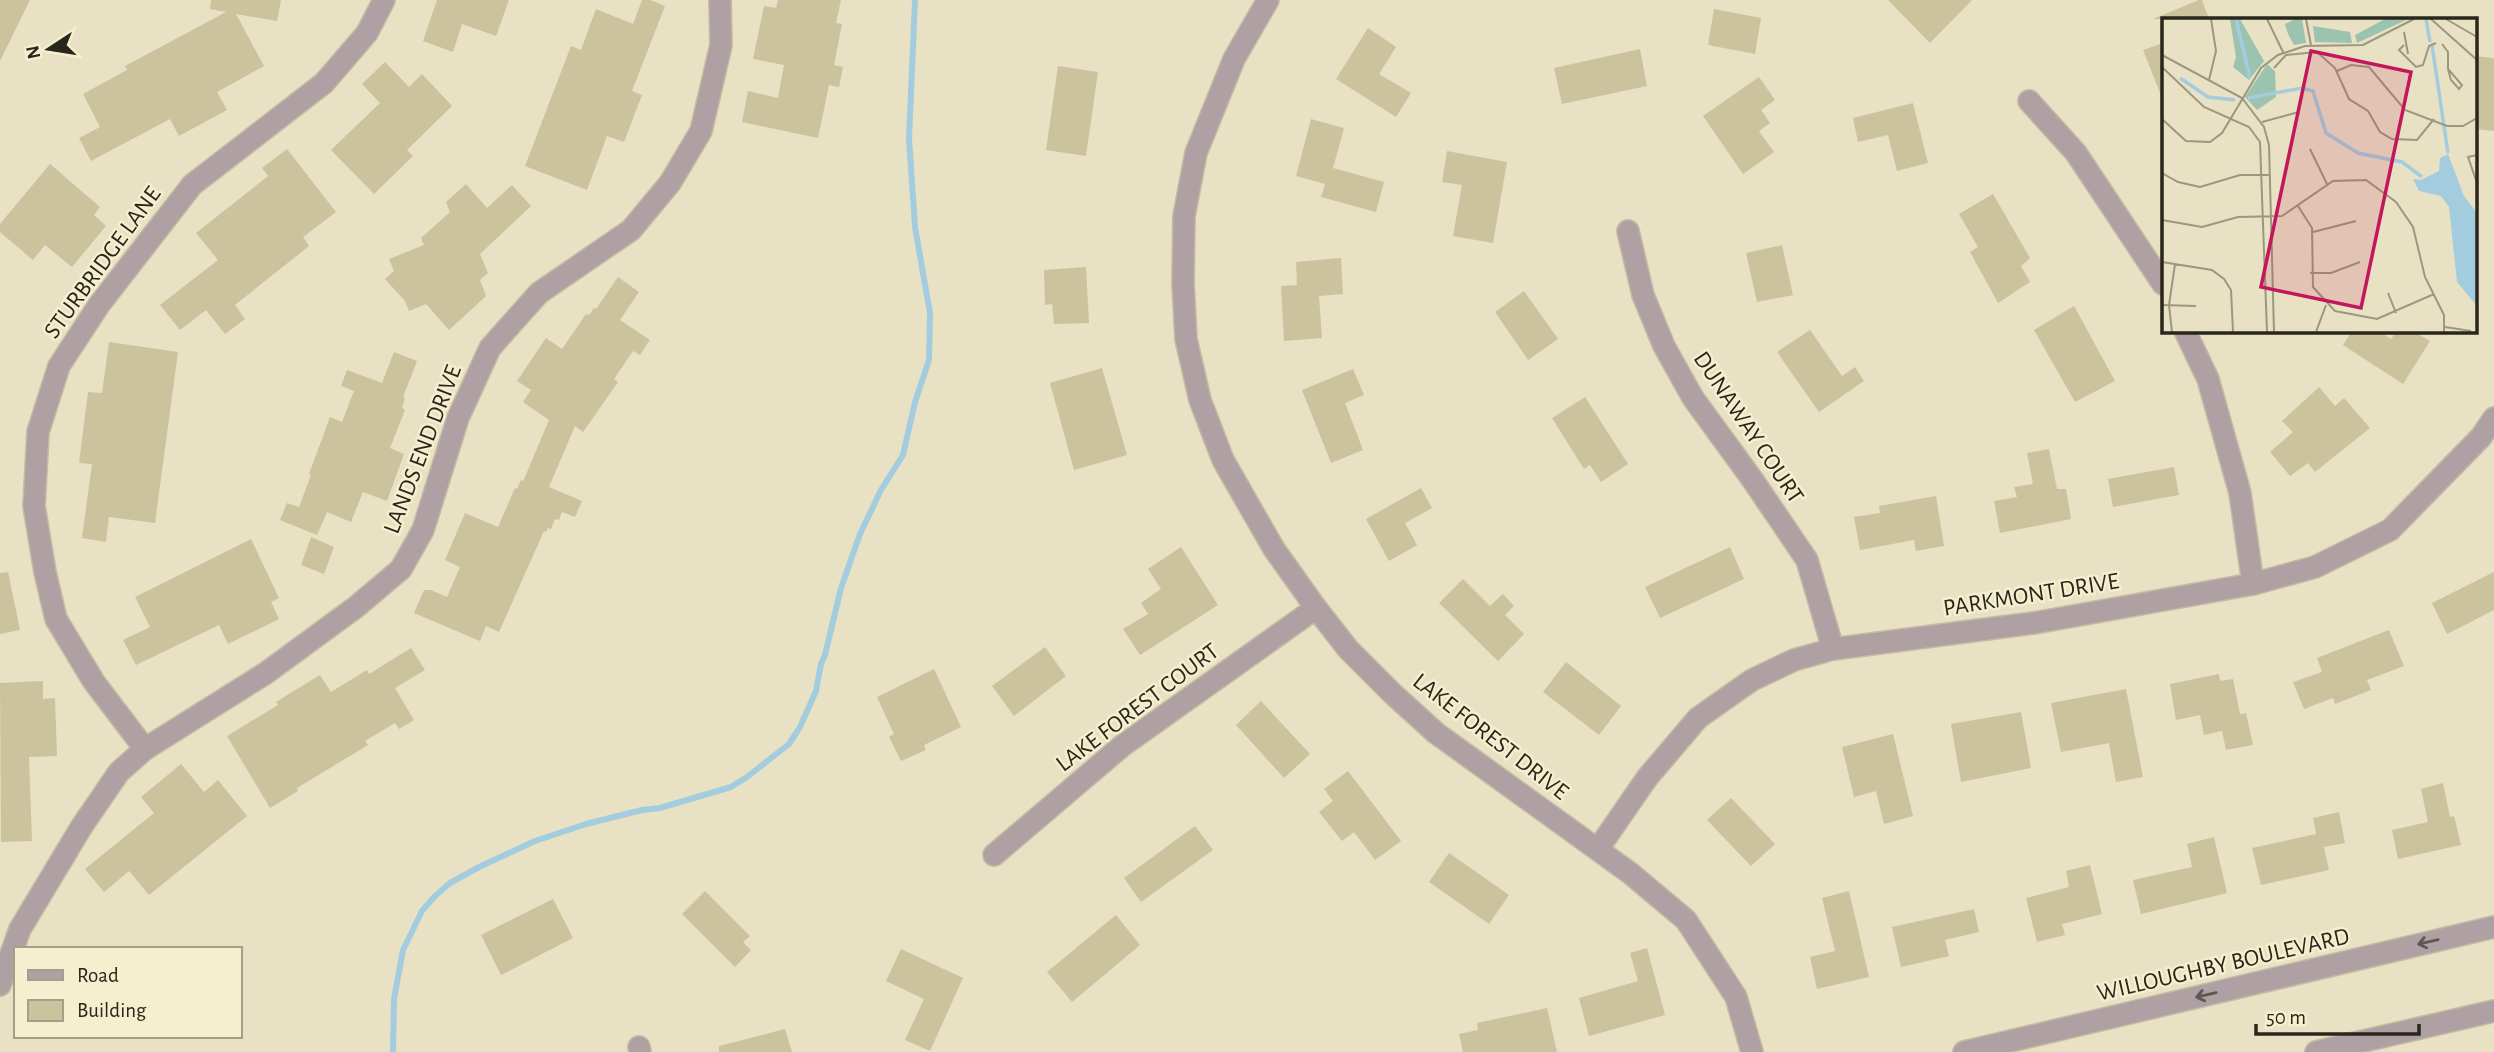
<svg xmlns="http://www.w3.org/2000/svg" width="2494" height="1052" font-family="'Alegreya Sans',sans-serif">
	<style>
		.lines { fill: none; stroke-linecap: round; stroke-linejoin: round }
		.stream { stroke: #a3cddf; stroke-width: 6 }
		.building { fill: #cbc39e }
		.minor-casing { stroke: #c2bca2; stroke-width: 24 }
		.tertiary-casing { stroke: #c2bca2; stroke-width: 24 }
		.minor { stroke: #afa0a4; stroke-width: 21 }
		.tertiary { stroke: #afa0a4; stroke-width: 21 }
		.oneway { stroke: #5f5752 }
		.labels { text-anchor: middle; stroke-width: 5; stroke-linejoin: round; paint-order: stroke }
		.street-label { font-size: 24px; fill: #29271c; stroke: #f5efd0 }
		.inset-river { fill: none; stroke: #a3cddf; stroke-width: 3.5 }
		.inset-road { fill: none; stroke: #9c9780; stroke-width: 2 }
		.view { fill: #c2185b; fill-opacity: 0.15; stroke: #c2185b; stroke-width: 3.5 }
		.inset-edge { fill: none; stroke: #29271c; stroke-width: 3.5 }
	</style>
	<rect width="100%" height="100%" fill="#e8e1c3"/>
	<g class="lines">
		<!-- stream -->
		<polyline class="stream" points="393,1052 394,999 403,950 422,911 435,896 450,883 479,867 535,841 586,824 642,810 660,808 731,787 747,777 789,744 800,727 816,691 821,664 825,655 841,588 860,534 881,490 903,455 915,402 929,360 930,313 915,227 909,139 915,0"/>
	</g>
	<!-- building -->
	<g class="building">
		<polygon points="0,0 30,0 0,61"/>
		<polygon points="211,0 281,0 277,21 236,14 264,66 217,92 227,110 179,136 170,119 91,161 79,138 100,127 83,94 127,70 125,66 226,12 210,9"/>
		<polygon points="437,0 509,0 496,36 462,24 453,52 423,41"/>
		<polygon points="642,0 650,0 665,6 632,91 642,95 624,142 607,136 587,190 525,166 571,46 581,50 596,9 633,24"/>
		<polygon points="778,0 841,0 836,23 842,24 834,65 843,67 839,87 829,85 818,138 742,122 748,91 778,98 784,65 753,59 764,6 776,8"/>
		<polygon points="1888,0 1972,0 1930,43"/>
		<polygon points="2199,0 2202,0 2209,19 2153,19"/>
		<polygon points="1714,9 1761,18 1755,54 1708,45"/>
		<polygon points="1368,28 1396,47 1379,74 1411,93 1396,117 1336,79"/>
		<polygon points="2163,43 2163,98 2162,98 2143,50"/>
		<polygon points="1640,49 1647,86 1562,104 1554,68"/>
		<polygon points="2475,56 2494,58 2494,131 2475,129"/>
		<polygon points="385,62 409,87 422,74 452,106 407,150 413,156 374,194 331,150 380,103 362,84"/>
		<polygon points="1058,66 1098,72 1086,156 1046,150"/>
		<polygon points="1759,77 1775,100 1761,110 1770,123 1759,131 1774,152 1743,174 1703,116"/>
		<polygon points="1913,103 1928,163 1897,171 1888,135 1858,142 1853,118"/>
		<polygon points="1311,119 1344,128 1333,168 1384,182 1376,212 1321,197 1325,184 1296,176"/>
		<polygon points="287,149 336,212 303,237 309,246 235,305 245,319 225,334 206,310 180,330 160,305 218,260 196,233 268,176 262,168"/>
		<polygon points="1447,151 1507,162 1493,243 1453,236 1462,185 1442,182"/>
		<polygon points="50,164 100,207 94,215 106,226 72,267 45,245 33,260 0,232 0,224"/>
		<polygon points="466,184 487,208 512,185 531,206 480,254 488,273 480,280 486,296 449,330 426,304 409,311 405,301 385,279 394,271 389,259 424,245 421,238 450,212 446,202"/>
		<polygon points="1993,194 2030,258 2021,266 2030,282 1998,303 1970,252 1978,247 1959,214"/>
		<polygon points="1782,245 1793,295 1757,302 1746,253"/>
		<polygon points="1341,258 1343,294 1319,296 1322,338 1284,341 1281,286 1297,285 1296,262"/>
		<polygon points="1086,267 1089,323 1054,324 1052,304 1045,305 1044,270"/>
		<polygon points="618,277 639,292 620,320 650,340 640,355 633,351 614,379 618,382 583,432 575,426 549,487 582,501 575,517 562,512 559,520 555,519 551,529 548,528 546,532 544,531 499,632 486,626 480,641 414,613 424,590 431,590 447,597 460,567 445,560 465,513 498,527 515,488 517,489 521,480 523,481 525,477 549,420 523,402 531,390 517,381 546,338 562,349 586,314 589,315 594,308 596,309"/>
		<polygon points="1524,291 1558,339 1528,360 1495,312"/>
		<polygon points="2074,306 2115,381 2075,402 2034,330"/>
		<polygon points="1810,330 1842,376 1855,367 1864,381 1819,412 1777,352"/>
		<polygon points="2352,331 2378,331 2391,339 2397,331 2413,331 2430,341 2403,384 2343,345"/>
		<polygon points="109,342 178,352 155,523 109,517 106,542 82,538 92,464 79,463 88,392 102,393"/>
		<polygon points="394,352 417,361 403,397 405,398 402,408 405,410 390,448 404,454 387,501 363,492 351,522 327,512 317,535 280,520 287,503 299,507 311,475 309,474 330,417 342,422 354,391 341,386 347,370 382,383"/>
		<polygon points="1102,368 1127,455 1074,470 1050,383"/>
		<polygon points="1353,369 1364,395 1345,403 1363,450 1331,463 1302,390"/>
		<polygon points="2319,387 2335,406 2344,398 2370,428 2315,472 2308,463 2290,476 2270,452 2293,432 2282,421"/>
		<polygon points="1585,397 1628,464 1601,482 1590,465 1584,469 1552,418"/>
		<polygon points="2049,449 2057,489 2066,489 2071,519 2000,533 1994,501 2017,497 2014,487 2033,484 2027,453"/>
		<polygon points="2174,467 2179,495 2113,507 2108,479"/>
		<polygon points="1421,488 1432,508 1405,523 1417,545 1389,561 1366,519"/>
		<polygon points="1936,496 1944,546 1916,551 1914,540 1860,550 1854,517 1880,513 1879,506"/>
		<polygon points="311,537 334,547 324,574 301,565"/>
		<polygon points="251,539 279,598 271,602 279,619 228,644 219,625 136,665 123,640 150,627 135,597"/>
		<polygon points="1181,547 1218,605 1140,655 1123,629 1148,614 1141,603 1161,589 1148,569"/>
		<polygon points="1730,547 1744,579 1660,618 1645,587"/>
		<polygon points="8,572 20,630 0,634 0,573"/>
		<polygon points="2494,572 2494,610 2447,634 2432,603"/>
		<polygon points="1463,579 1490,606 1503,594 1514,606 1505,615 1524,634 1498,661 1439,603"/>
		<polygon points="2389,630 2404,666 2367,680 2371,690 2335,704 2333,698 2304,709 2293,682 2322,672 2317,658"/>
		<polygon points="1045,647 1066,676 1014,716 992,686"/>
		<polygon points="411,648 425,670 395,688 414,720 399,729 395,723 365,741 368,745 297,788 298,791 270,808 227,736 278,705 276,702 320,675 331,692 367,670 369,674"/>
		<polygon points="1566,662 1621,706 1599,735 1543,692"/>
		<polygon points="934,669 961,727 924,745 926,750 901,761 889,737 894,734 877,697"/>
		<polygon points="2219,674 2220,681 2233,679 2240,714 2246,713 2253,745 2226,750 2222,731 2204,735 2200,715 2176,720 2170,684"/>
		<polygon points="43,681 43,699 55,698 57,756 29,757 32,841 1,842 0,683"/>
		<polygon points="2126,689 2143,777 2116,782 2109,743 2061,752 2051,703"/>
		<polygon points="1261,701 1310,754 1284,778 1236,725"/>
		<polygon points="2021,712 2031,768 1961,782 1951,724"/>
		<polygon points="1893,734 1913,816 1884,824 1876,791 1854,797 1842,747"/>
		<polygon points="181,764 204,792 218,780 247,816 149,895 129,871 104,892 85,869 154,813 141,797"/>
		<polygon points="1348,771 1401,841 1375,860 1354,832 1342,841 1319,812 1333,801 1324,789"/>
		<polygon points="2443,783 2450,817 2454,816 2461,845 2398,859 2392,830 2428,822 2421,789"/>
		<polygon points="1731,798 1775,844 1751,866 1707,820"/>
		<polygon points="2339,812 2345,843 2324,847 2329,870 2261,885 2252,848 2316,834 2313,818"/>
		<polygon points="1195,826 1213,850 1141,902 1124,878"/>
		<polygon points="2214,837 2227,893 2141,914 2133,880 2192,867 2187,844"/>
		<polygon points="1449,853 1509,895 1489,924 1429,882"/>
		<polygon points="2090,865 2102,914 2062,924 2065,935 2037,942 2026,898 2069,887 2066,871"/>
		<polygon points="705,891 750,936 743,942 751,950 735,967 682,914"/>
		<polygon points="1849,891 1869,977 1817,989 1810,957 1835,951 1822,898"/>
		<polygon points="553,899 573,938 501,975 481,935"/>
		<polygon points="1974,909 1979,932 1945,940 1949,956 1901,967 1892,927"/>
		<polygon points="1116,915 1140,945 1072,1002 1047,972"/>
		<polygon points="1647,948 1665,1015 1589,1036 1579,998 1638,981 1630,953"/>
		<polygon points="901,949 963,978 930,1051 905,1040 924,999 886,981"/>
		<polygon points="1547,1008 1557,1052 1463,1052 1459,1034 1478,1030 1477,1023"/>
		<polygon points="785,1029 792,1052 719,1052 719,1046"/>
	</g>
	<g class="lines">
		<defs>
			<g id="minor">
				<polyline points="1268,0 1234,59 1196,153 1184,216 1183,283 1186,339 1200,400 1223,460 1274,549 1316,608 1348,649 1393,694 1436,733 1630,873 1686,920 1736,997 1752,1052"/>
				<polyline points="2029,101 2076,153 2163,284"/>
				<polyline points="1628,231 1643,295 1664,346 1693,398 1752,479 1807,560 1833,649"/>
				<polyline points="2185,331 2208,379 2240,493 2253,584"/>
				<polyline points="145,749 94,682 56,619 45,572 34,506 38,432 59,366 99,305 192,185 324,83 367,33 384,0"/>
				<polyline points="1598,849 1647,778 1698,718 1752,680 1794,660 1833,649 2034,623 2253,584 2315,567 2390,530 2481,437 2494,418"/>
				<polyline points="994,855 1122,746 1316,608"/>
				<polyline points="0,985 20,929 82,826 119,772 145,749 266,673 356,607 401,569 423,530 458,418 490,348 539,293 631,230 670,183 701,131 721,45 720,0"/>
				<polyline points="639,1047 640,1052"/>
			</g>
			<g id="tertiary">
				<polyline points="1964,1052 2494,927"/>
				<polyline points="2316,1052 2494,1011"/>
			</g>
		</defs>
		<!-- minor casing -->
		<use href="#minor" class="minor-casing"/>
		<!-- tertiary casing -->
		<use href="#tertiary" class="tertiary-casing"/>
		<!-- minor -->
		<use href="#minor" class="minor"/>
		<!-- tertiary -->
		<use href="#tertiary" class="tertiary"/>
	</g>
	<!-- one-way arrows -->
	<defs><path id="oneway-shaft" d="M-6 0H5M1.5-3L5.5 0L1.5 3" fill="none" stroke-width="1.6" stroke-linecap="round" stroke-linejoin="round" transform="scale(1.75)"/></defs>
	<g class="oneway">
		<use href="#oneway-shaft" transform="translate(2428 942) rotate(167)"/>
		<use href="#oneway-shaft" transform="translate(2206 995) rotate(167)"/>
	</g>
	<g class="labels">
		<!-- street labels -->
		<g class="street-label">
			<text transform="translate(102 262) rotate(-54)" y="8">STURBRIDGE LANE</text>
			<text transform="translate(1749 427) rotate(56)" y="8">DUNAWAY COURT</text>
			<text transform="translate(422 449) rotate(-69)" y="8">LANDS END DRIVE</text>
			<text transform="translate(2031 594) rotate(-9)" y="8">PARKMONT DRIVE</text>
			<text transform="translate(1137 707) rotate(-37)" y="8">LAKE FOREST COURT</text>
			<text transform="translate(1491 736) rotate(38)" y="8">LAKE FOREST DRIVE</text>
			<text transform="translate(2223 964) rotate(-13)" y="8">WILLOUGHBY BOULEVARD</text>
		</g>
	</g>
	<!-- overview -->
	<g transform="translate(2162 18)">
		<rect width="315" height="315" fill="#e8e1c3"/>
		<path d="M 68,1 L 78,1 L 102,43 L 87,62 L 71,49 L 74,39 ZM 133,1 L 140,1 L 144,25 L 132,27 L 126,16 L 123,6 ZM 223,1 L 246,1 L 195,25 L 193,17 ZM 151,8 L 188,14 L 190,25 L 153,24 ZM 105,46 L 113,53 L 114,79 L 95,92 L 83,79 Z" fill="#9cc3b0"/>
		<path d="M 286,136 L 302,178 L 315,195 L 315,288 L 295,264 L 287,189 L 279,178 L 257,173 L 251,161 L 259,162 L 277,153 L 278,140 Z" fill="#a3cddf"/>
		<path class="inset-river" d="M 74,1 L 88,60M 264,1 L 268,24M 270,27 L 286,135M 18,60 L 46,79 L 73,82M 86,80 L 140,70 L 151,73 L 164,115 L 196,135 L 240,144 L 260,159"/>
		<path class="inset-road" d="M 105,1 L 121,34M 144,1 L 149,27M 269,1 L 315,42M 284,1 L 315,19M 242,14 L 246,36M 280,26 L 286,34 L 286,51 L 289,62 L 297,71 L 300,67 L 286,51M 242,27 L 237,32 L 254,49 L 261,47 L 267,28 L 274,25M 0,37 L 80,80 L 102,109 L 107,127 L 112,314M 0,49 L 42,89 L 87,109 L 98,124 L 105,314M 112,50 L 124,37 L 155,34 L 173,50 L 187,81 L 206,93 L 218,114 L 230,121 L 255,122 L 272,101M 175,53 L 189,47 L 207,49 L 243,92 L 285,108 L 301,108 L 315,100M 47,62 L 54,33 L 49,1M 0,101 L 24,123 L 48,124 L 60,115 L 99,50 L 116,37 L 143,28 L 201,27 L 252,1M 100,104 L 137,94M 148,131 L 165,166M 315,137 L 306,139 L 315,165M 0,155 L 16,164 L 38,169 L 78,157 L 108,157M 136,188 L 150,210 L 151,269 L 173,293 L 215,301 L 272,276M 0,202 L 40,209 L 76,199 L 120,198 L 171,163 L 204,162 L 234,184 L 251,209 L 263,259 L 282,297 L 282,314M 151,214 L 194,203M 0,244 L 50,252 L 62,261 L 69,272 L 71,314M 148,255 L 169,255 L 198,244M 226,275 L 234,295M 0,287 L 34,288M 283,309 L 309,313M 10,314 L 7,287 L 13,246M 154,314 L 164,287"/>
		<path class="view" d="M 149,33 L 249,54 L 199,290 L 99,269 Z"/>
		<rect width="315" height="315" class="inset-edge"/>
	</g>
	<!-- legend -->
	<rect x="14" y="947" width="228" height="91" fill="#f5efd0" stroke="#a39f88" stroke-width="2"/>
	<rect x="28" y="970" width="35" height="10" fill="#afa0a4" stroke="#a39f88" stroke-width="2"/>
	<text x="77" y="982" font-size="21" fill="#29271c">Road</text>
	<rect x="28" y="1000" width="35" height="21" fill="#cbc39e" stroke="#a39f88" stroke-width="2"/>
	<text x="77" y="1017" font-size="21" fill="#29271c">Building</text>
	<!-- north arrow -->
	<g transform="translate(49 49) rotate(258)" stroke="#f5efd0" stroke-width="5" paint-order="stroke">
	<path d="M0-5L12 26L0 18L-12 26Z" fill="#29271c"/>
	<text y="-10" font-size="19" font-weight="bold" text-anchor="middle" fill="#29271c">N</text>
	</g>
	<!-- scale -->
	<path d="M2256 1024v10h163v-10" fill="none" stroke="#29271c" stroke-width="3.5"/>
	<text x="2266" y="1024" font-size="21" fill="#29271c" stroke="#f5efd0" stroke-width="5" paint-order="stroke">50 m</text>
</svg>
